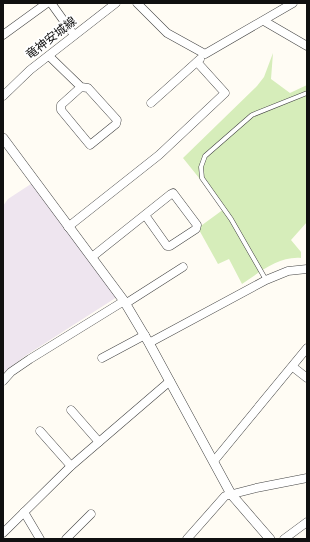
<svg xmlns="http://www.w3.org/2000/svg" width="310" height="542" font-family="Merriweather,'Noto Sans JP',serif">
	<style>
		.industrial { fill: #eee5ef }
		.green { fill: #d6edba }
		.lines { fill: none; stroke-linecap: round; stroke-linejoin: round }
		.service-casing { stroke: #434343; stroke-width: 5 }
		.minor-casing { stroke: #434343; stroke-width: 9 }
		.tertiary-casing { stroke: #434343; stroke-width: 10 }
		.service { stroke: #fff; stroke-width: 4 }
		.minor { stroke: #fff; stroke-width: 8 }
		.tertiary { stroke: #fff; stroke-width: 9 }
		.labels { text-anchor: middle; stroke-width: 4; stroke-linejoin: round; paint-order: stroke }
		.street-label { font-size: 12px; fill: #101010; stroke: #fff }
	</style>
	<rect width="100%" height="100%" fill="#fffcf4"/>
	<!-- industrial -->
	<polygon class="industrial" points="34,182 117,297 25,356 3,373 3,206 8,199"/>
	<!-- green -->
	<path class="green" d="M 273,53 L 271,79 L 290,93 L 307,85 L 307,222 L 291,240 L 301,252 L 301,258 C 279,256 260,272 242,284 L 229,259 L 218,264 L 198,228 L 224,209 L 183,158 L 257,86 L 264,77 Z"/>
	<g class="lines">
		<defs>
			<polyline id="service" points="266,280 231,219 202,178 201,167 205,156 252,115 307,93"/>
			<g id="minor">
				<polyline points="51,3 74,35"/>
				<polyline points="137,3 167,33 205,54 293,3"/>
				<polyline points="264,21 307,46"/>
				<polyline points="3,35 47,3"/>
				<polyline points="49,56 81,87 88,88 117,120 116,124 90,145 61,110 61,105 81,87"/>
				<polyline points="3,96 30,70 116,3"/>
				<polyline points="151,103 200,59"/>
				<polyline points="68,227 159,155 225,93 197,62"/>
				<polyline points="92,257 171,194 173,193 197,225 196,229 170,246 167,246 145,215"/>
				<polyline points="125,304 183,267"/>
				<polyline points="149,343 266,280 288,271 307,269"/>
				<polyline points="102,358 145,335"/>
				<polyline points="293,367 307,378"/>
				<polyline points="3,381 11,372 30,359 124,301"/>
				<polyline points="71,410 99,442"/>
				<polyline points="40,431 71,466"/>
				<polyline points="214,461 307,348"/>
				<polyline points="24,512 40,539"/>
				<polyline points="3,533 71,466 170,381"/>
				<polyline points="66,539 91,514"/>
				<polyline points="187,539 225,496 256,488 307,478"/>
				<polyline points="284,539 307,522"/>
			</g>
			<polyline id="tertiary" points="3,138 124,301 149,343 231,494 270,539"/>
		</defs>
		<!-- service casing -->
		<use href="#service" class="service-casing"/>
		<!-- minor casing -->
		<use href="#minor" class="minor-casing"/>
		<!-- tertiary casing -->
		<use href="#tertiary" class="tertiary-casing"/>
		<!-- service -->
		<use href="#service" class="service"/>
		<!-- minor -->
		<use href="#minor" class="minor"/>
		<!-- tertiary -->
		<use href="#tertiary" class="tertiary"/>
	</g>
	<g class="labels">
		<!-- street labels -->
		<g class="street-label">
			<text transform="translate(51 38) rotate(-38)" y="4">竜神安城線</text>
		</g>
	</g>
	<!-- border -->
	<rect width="310" height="542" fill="none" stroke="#101010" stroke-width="8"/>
</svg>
